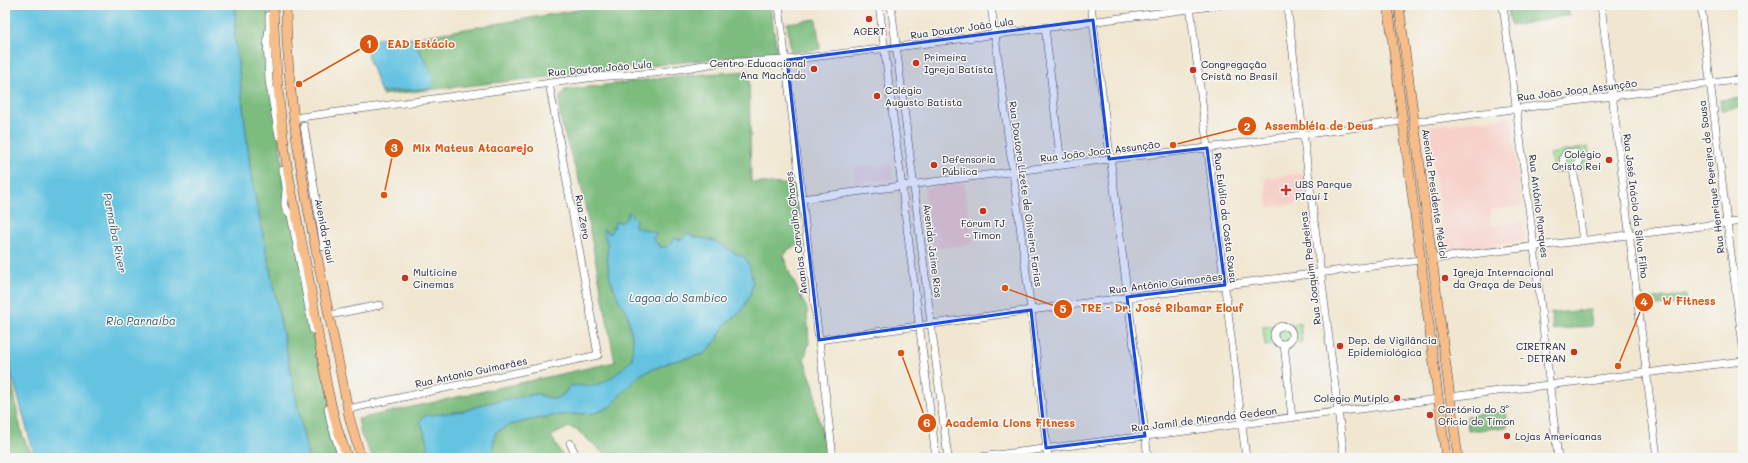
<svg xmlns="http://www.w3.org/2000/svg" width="1748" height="463" font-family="Mali,sans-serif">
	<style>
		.built { fill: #f7d0ca }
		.green { fill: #9add95; stroke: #5e8068 }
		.forest { fill: #7bbc7e; stroke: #4e6f5c }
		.water { fill: #63c3e1; stroke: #42728e }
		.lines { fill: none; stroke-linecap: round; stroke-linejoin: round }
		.minor-casing { stroke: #414052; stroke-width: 8 }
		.major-casing { stroke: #414052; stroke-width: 10 }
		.minor { stroke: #fff; stroke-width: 7 }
		.major { stroke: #f7bd88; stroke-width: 9 }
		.marked { fill: #1d4ed8; fill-opacity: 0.2; stroke: #1d4ed8; stroke-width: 3; stroke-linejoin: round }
		.poi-dot { fill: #c8321e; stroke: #f6f6f2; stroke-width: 1.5 }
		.labels { text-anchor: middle; stroke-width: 3; stroke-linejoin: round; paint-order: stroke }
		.street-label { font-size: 10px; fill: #22223b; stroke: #f6f6f2 }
		.poi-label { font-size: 10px; fill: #22223b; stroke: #f6f6f2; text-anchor: start }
		.water-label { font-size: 11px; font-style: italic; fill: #395a75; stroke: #f6f6f2 }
		.leader { fill: none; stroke: #de560e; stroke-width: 1.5 }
		.callout-dot { fill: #de560e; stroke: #f6f6f2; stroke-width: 1.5 }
		.mark-label { font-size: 12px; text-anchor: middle; font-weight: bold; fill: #fff }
		.callout-label { font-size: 11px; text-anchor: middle; font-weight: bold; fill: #de560e; stroke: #f6f6f2; stroke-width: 3; stroke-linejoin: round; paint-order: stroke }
	</style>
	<rect width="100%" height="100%" fill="#f6f6f2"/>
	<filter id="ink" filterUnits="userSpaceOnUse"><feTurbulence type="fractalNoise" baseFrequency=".025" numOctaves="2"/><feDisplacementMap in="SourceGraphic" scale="8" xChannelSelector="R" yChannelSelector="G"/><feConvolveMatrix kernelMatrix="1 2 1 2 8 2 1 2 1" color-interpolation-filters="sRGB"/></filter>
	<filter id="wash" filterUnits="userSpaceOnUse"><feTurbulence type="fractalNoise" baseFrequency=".012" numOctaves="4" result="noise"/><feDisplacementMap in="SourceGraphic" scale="16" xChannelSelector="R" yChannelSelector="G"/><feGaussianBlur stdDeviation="0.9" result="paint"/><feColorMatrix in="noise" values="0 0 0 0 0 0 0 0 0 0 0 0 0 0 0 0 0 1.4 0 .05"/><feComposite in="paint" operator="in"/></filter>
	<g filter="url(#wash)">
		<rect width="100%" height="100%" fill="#f1e7d1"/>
		<!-- built -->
		<g class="built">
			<polygon points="1511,117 1522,206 1490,210 1492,226 1523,222 1525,241 1444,250 1429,126"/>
			<polygon points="891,164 893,179 855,183 853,168"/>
			<polygon points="1304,173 1307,203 1268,207 1265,178"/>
			<polygon points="964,183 973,244 933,249 924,188"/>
		</g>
		<!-- green -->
		<g class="green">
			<polygon points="1588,147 1591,167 1553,173 1550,154"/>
			<polygon points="1300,323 1302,342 1265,346 1263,327"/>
		</g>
		<!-- forest -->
		<g class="forest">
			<polygon points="235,5 269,5 267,41 286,190 284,198 291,215 342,458 308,458 251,176 235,38"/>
			<polygon points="583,5 770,5 777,52 382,95 366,46 583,9"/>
			<polygon points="1533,5 1567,5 1569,15 1511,26 1508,10"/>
			<polygon points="816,19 820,49 791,53 787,23"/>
			<path d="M 749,71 L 751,182 L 797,185 L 801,243 L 789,249 L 784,256 L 790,274 L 807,309 L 809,343 L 804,359 L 814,387 L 817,413 L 829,458 L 609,458 L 577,430 L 569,427 L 551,436 L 564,458 L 491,458 L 495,433 L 509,425 L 535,419 L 558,415 L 596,413 L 610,407 L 622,393 L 641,374 L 670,362 L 704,354 L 717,340 L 724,325 L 741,312 L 745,257 C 731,254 725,245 711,240 C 706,239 698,237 692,237 C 685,237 681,240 674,238 L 671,244 L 666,247 L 660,247 L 652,238 L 657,234 L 635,227 L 628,212 L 627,218 L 610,234 L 604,230 L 608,247 L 607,257 L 610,278 L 619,301 L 627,312 L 633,341 L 632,359 C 623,369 607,384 593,386 C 586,386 578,385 570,386 L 563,395 L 554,399 L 536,394 L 487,403 L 464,411 L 420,421 L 428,442 L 428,458 L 373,458 L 361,435 L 358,419 L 615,362 L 582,190 L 563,130 L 559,110 L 560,97 L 565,90 L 678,76 Z"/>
			<polygon points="1743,98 1743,107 1721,110 1720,100"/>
			<polygon points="5,258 16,361 11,376 18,417 23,437 34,458 5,457"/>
			<polygon points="1686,295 1687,303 1646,307 1645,299"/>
			<polygon points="1590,310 1592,326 1553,330 1551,313"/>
			<polygon points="1506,411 1508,427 1468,431 1467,416"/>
		</g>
		<!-- water -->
		<g class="water">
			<polygon points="5,5 235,5 235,38 251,176 308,458 35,458 5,350"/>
			<polygon points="384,37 413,39 434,77 432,88 381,92 368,57 366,43"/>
			<path d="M 628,212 L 636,219 L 635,227 L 657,233 L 652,238 L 660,247 L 666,247 L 671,244 L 673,238 L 681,240 L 688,233 C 694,239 703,238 711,240 C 725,245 732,254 745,257 L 750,268 L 753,284 L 749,297 L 741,312 L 724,325 L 717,340 L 704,354 L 670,362 L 641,374 L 622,393 L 610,407 L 595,413 L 558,415 L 535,419 L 509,425 L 495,433 L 491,458 L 428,458 L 428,442 L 420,421 L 424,416 L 464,411 L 487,403 L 536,394 L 554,399 L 563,395 L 570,386 C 578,385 585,386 593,386 C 607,384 622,369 632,359 L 633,341 L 627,312 L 619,301 L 610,278 L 607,257 L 608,247 L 603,229 L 610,234 L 613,226 L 614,228 L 615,222 L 622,222 L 627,218 Z"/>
		</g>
	</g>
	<g filter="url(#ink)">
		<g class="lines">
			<defs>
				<g id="minor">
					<polyline points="779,5 833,458"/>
					<polyline points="879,5 936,458"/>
					<polyline points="891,5 948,458"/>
					<polyline points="991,5 1031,310 1048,458"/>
					<polyline points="1091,5 1148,458"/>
					<polyline points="1287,5 1344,458"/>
					<polyline points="1503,5 1534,247 1558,458"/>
					<polyline points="1601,5 1657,458"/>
					<polyline points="1701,5 1727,223 1743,346"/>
					<polyline points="1190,6 1246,458"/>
					<polyline points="269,15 269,29 267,41 269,81 279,136"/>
					<polyline points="1045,27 1061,165"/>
					<polyline points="294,118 595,77 655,73 716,63 787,60 897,47 1220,5"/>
					<polyline points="1414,122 1743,79"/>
					<polyline points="304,126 324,247"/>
					<circle cx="1571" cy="160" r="8"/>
					<polyline points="1573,168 1583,241"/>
					<path d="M 283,170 C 284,176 286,183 286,189 C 286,200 281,206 291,215 L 313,330"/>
					<polyline points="801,199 1109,159 1207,148 1402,121"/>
					<polyline points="1432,259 1743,221"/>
					<polyline points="330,315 380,305"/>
					<circle cx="1283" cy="335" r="9"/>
					<polyline points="819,340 1031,310 1420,260"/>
					<polyline points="1284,344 1292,418"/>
					<polyline points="1449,397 1743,361"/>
					<polyline points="328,409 331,424 342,458"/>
					<polyline points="348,409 598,355 549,83"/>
					<polyline points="570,443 577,458"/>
					<polyline points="972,458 1438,399"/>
				</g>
				<g id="major">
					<path d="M 273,5 C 275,57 279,108 286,159 C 293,205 304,250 312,296 C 321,348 327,409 348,458"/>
					<path d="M 286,5 C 287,144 324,280 349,416 L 359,451 L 362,458"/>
					<polyline points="1388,5 1446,458"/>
					<polyline points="1399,5 1458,458"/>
				</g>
			</defs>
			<!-- minor casing -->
			<use href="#minor" class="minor-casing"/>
			<!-- major casing -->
			<use href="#major" class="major-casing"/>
			<!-- minor -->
			<use href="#minor" class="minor"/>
			<!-- major -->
			<use href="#major" class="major"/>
		</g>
	</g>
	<!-- marked area -->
	<path class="marked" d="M 1093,20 L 1109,159 L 1207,148 L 1225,285 L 1127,297 L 1145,436 L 1046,448 L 1031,310 L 819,340 L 787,60 Z"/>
	<!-- markers -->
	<g class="poi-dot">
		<circle cx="869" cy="19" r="4"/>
		<circle cx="916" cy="63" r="4"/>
		<circle cx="814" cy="69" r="4"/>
		<circle cx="1193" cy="70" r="4"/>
		<circle cx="877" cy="96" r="4"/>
		<circle cx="1609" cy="160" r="4"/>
		<circle cx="934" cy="165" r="4"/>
		<path d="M1284 184h4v4h4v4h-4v4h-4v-4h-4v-4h4z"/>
		<circle cx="983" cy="211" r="4"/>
		<circle cx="405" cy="278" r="4"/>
		<circle cx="1445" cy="278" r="4"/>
		<circle cx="1340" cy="346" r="4"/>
		<circle cx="1574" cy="352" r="4"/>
		<circle cx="1397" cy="398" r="4"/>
		<circle cx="1430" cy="415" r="4"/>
		<circle cx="1507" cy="436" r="4"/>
	</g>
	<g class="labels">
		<!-- street labels -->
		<g class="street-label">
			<text transform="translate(962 28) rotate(-8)" y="4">Rua Doutor João Lula</text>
			<text transform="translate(600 68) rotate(-5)" y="4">Rua Doutor João Lula</text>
			<text transform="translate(1577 90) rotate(-7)" y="4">Rua João Joca Assunção</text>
			<text transform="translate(1100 151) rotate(-7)" y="4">Rua João Joca Assunção</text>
			<text transform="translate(1711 177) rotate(-97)" y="4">Rua Henrique Pereira de Sousa</text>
			<text transform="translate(1026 194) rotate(82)" y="4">Rua Doutora Lizete de Oliveira Farias</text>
			<text transform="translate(1435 194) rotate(82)" y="4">Avenida Presidente Médici</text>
			<text transform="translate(1539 206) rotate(83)" y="4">Rua Antônio Marques</text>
			<text transform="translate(1636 206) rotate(83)" y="4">Rua José Inácio da Silva Filho</text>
			<text transform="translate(583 217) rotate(80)" y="4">Rua Zero</text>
			<text transform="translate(1226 218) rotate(83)" y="4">Rua Eulálio da Costa Sousa</text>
			<text transform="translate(325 231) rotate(79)" y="4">Avenida Piauí</text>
			<text transform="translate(796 233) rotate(-97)" y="4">Ananias Carvalho Chaves</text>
			<text transform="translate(933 251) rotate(83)" y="4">Avenida Jaime Rios</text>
			<text transform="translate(1310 268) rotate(-97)" y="4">Rua Joaquim Pedreiras</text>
			<text transform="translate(1166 283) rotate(-7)" y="4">Rua Antônio Guimarães</text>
			<text transform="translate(471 372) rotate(-12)" y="4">Rua Antonio Guimarães</text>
			<text transform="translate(1204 419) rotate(-7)" y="4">Rua Jamil de Miranda Gedeon</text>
		</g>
		<!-- poi labels -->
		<g class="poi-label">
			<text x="869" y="35" text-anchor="middle">AGERT</text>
			<text x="924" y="61">Primeira<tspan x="924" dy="12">Igreja Batista</tspan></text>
			<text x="806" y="67" text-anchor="end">Centro Educacional<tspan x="806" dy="12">Ana Machado</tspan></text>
			<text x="1201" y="68">Congregação<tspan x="1201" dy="12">Cristã no Brasil</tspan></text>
			<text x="885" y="94">Colégio<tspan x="885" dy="12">Augusto Batista</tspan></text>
			<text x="1601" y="158" text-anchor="end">Colégio<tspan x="1601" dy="12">Cristo Rei</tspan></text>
			<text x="942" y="163">Defensoria<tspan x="942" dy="12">Pública</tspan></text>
			<text x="1295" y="188">UBS Parque<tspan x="1295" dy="12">PIauí I</tspan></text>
			<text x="983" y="227" text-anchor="middle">Fórum TJ<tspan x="983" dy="12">- Timon</tspan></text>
			<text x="413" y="276">Multicine<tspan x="413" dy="12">Cinemas</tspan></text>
			<text x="1453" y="276">Igreja Internacional<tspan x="1453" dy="12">da Graça de Deus</tspan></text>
			<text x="1348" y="344">Dep. de Vigilância<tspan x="1348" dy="12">Epidemiológica</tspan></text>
			<text x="1566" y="350" text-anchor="end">CIRETRAN<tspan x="1566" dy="12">- DETRAN</tspan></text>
			<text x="1389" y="402" text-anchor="end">Colegio Mutiplo</text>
			<text x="1438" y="413">Cartório do 3°<tspan x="1438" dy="12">Oficio de Timon</tspan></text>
			<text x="1515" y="440">Lojas Americanas</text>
		</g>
		<!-- water labels -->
		<g class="water-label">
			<text transform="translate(115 233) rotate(79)" y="4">Parnaiba River</text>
			<text x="678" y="302">Lagoa do Sambico</text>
			<text x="141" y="325">Rio Parnaíba</text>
		</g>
	</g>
	<!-- callouts -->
	<path class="leader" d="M299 84L369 44M1173 145L1247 126M384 195L394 148M1618 366L1644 302M1005 288L1063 309M901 353L927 423"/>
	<g class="callout-dot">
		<circle cx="299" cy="84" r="4"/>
		<circle cx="1173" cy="145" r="4"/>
		<circle cx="384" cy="195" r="4"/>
		<circle cx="1618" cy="366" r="4"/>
		<circle cx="1005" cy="288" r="4"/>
		<circle cx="901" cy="353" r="4"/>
		<circle cx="369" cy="44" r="10"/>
		<circle cx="1247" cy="126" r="10"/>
		<circle cx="394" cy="148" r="10"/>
		<circle cx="1644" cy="302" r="10"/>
		<circle cx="1063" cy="309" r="10"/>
		<circle cx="927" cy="423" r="10"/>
	</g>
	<g class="mark-label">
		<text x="369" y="48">1</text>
		<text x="1247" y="131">2</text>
		<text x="394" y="152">3</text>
		<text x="1644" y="306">4</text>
		<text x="1063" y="313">5</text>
		<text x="927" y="427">6</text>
	</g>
	<g class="callout-label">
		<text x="421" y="48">EAD Estácio</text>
		<text x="1319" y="130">Assembléia de Deus</text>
		<text x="473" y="152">Mix Mateus Atacarejo</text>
		<text x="1689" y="305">W Fitness</text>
		<text x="1162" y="312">TRE - Dr. José Ribamar Elouf</text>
		<text x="1010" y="427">Academia Lions Fitness</text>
	</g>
	<!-- margin -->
	<rect width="1748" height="463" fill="none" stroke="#f6f6f2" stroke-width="20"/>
</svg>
